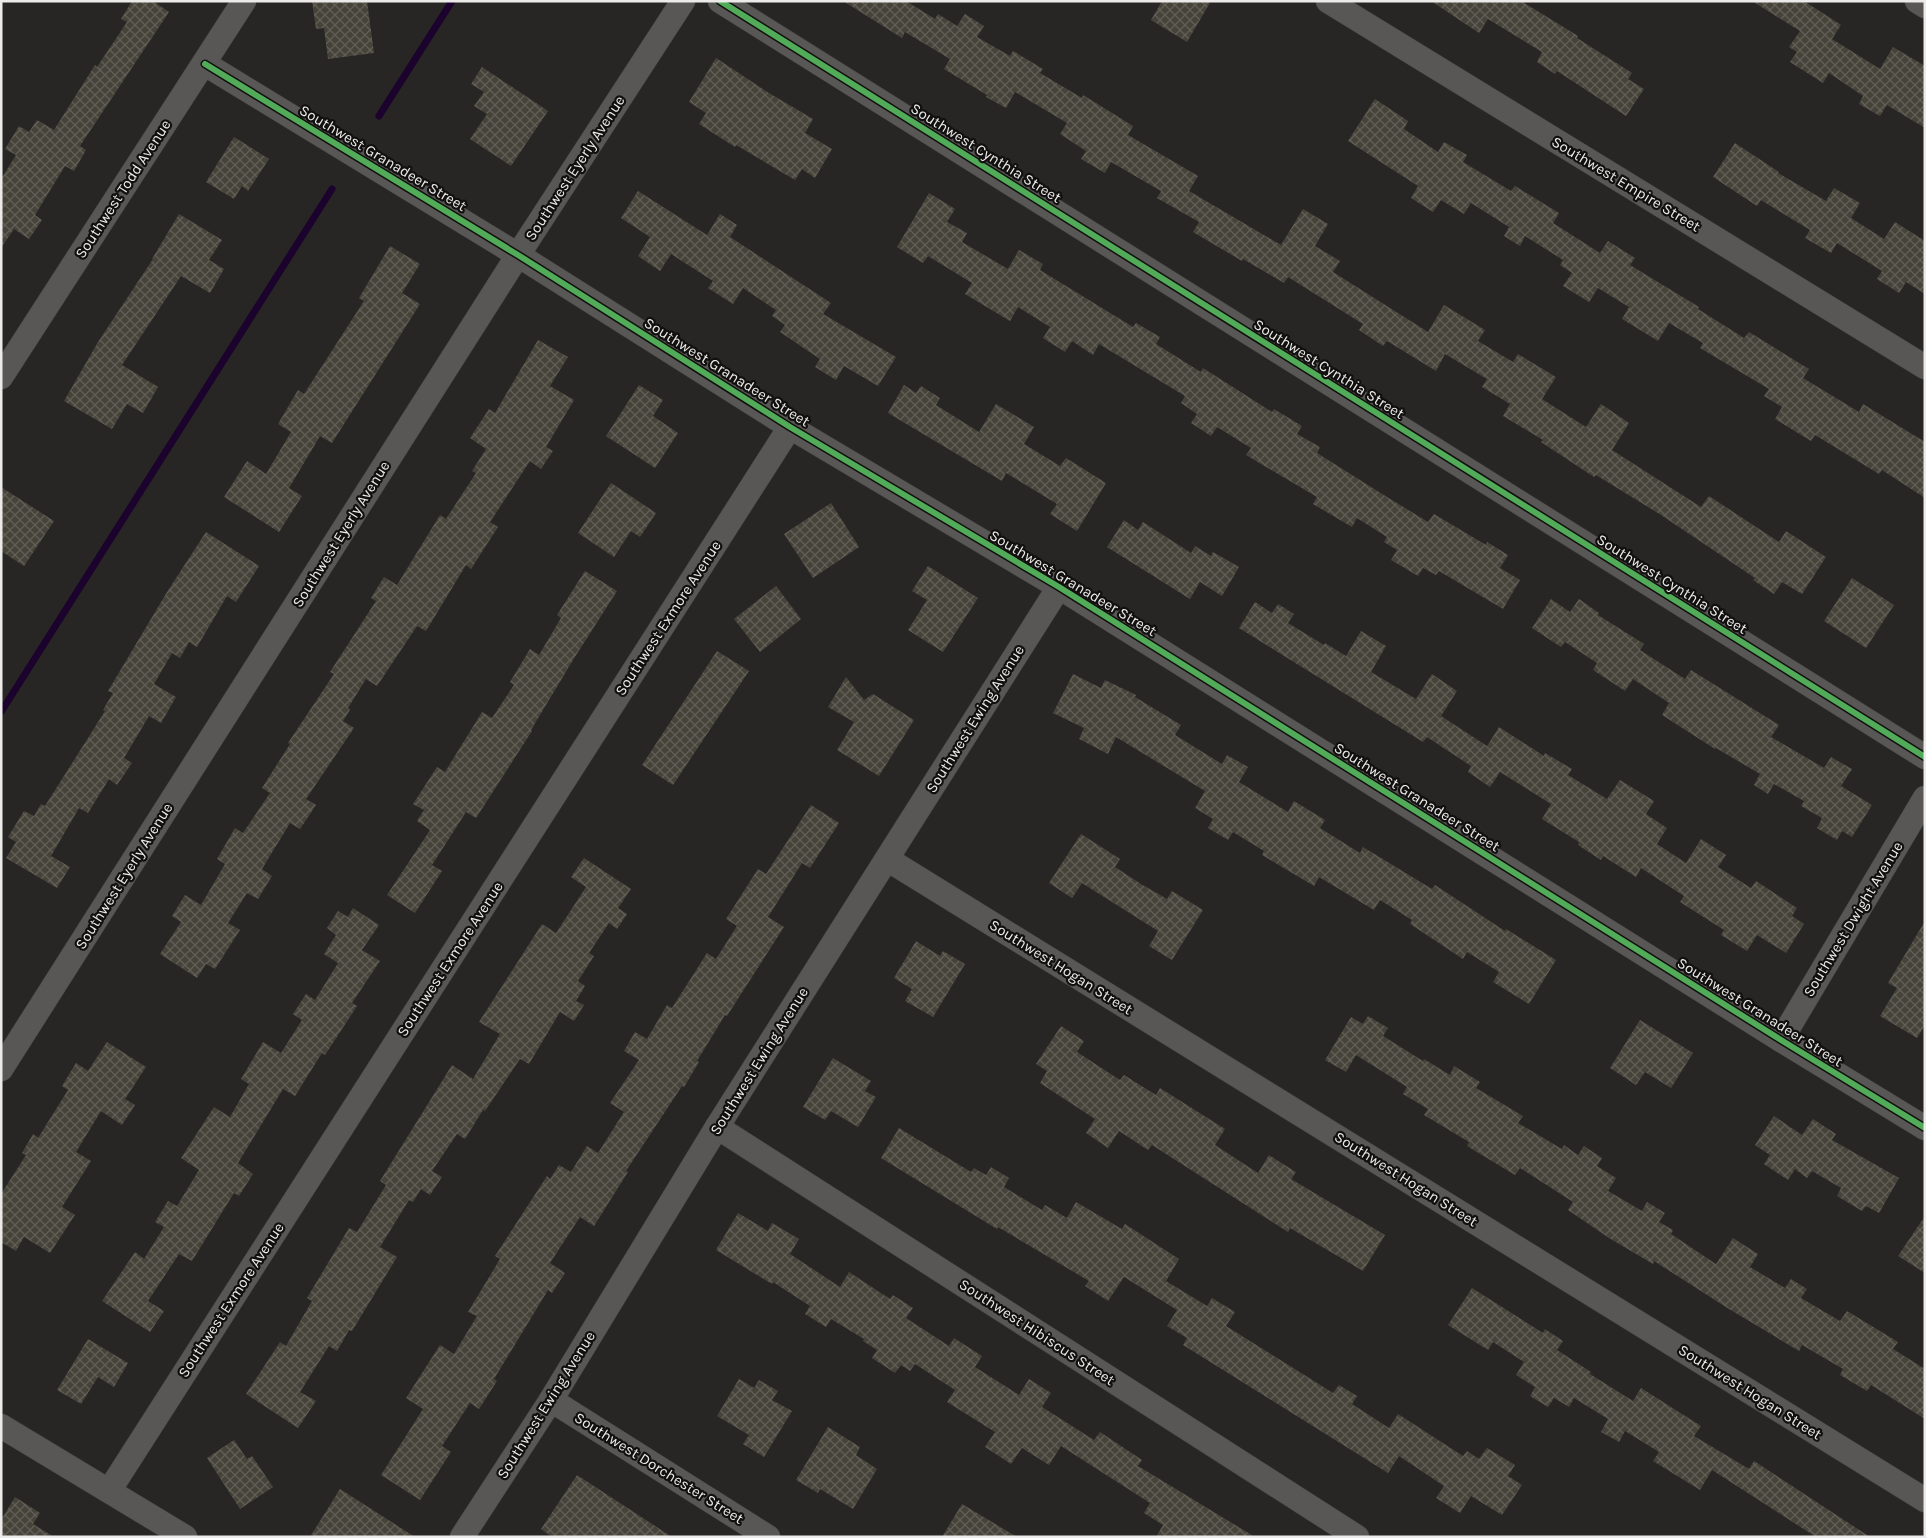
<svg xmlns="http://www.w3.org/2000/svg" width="1926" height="1538" font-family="Karla,sans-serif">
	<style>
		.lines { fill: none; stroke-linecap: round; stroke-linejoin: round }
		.stream { stroke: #1b032d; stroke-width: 7 }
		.building { fill: url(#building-cross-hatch) }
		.street-casing { stroke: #444443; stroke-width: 25 }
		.street { stroke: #585756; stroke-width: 24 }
		.cycleway-casing { stroke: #11100f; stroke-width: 9 }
		.cycleway { stroke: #51ab58; stroke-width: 6 }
		.labels { text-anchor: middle; stroke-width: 4.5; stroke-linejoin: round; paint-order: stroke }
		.street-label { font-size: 15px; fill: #ecebe9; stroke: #11100f }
	</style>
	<defs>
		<pattern id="building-cross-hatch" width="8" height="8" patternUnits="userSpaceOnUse" patternTransform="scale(1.25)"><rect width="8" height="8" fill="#46443a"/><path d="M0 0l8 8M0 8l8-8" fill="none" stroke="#615f56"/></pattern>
	</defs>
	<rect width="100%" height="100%" fill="#272625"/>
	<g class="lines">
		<!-- stream -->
		<g class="stream">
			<polyline points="379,116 452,1"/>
			<polyline points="1,712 332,189"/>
		</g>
	</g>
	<!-- building -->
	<g class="building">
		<polygon points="132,1 153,1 169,12 80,146 86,150 74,171 65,166 35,215 42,220 29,239 14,229 1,248 1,179 16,155 5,149 19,126 29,132 37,120 54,130 95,65 97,67 127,22 121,19"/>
		<polygon points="312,1 367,1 374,53 328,59 324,28 316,29"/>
		<polygon points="843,1 906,1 935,19 938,14 957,26 965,14 984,26 977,37 1010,56 1013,51 1043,69 1040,73 1082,98 1083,95 1133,126 1128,135 1198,176 1189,191 1281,245 1303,209 1328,224 1315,246 1340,261 1333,272 1428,332 1444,305 1485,330 1478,341 1513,362 1518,354 1556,377 1542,399 1586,427 1601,404 1629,423 1612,450 1701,507 1709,496 1779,542 1786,531 1826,557 1802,594 1782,582 1774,594 1753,580 1755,578 1661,515 1596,475 1594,477 1541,442 1543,440 1503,416 1510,404 1482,387 1487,379 1445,354 1436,371 1387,341 1383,346 1359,330 1363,324 1288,277 1284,283 1243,259 1242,261 1193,232 1199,222 1157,198 1161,191 1111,162 1105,173 1081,159 1086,151 1060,134 1067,123 1015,92 1006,108 986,97 987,95 944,69 950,59 905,32 902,38"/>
		<polygon points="1162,1 1211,1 1187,42 1151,20"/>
		<polygon points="1431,1 1521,1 1578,36 1577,38 1632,73 1628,79 1644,89 1626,116 1557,71 1555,74 1537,62 1542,52 1488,19 1479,33"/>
		<polygon points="1752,1 1804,1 1841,25 1832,39 1880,69 1893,47 1925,66 1925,128 1887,105 1880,116 1859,104 1863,96 1829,73 1823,83 1790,62 1797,52 1789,47 1800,31"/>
		<polygon points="716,58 769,93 813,119 805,133 832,149 815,178 802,169 795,180 736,145 735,147 699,124 706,113 689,102"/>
		<polygon points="482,67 548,111 511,166 470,139 487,114 474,106 484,92 471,84"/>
		<polygon points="1375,99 1408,121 1404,129 1438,152 1444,142 1467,155 1463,162 1511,191 1515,186 1559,213 1553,223 1600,253 1608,241 1635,258 1630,265 1699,307 1698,309 1744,338 1749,332 1809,369 1803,378 1859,412 1863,404 1925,442 1925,498 1882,470 1879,474 1815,435 1811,441 1775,419 1782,407 1764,396 1769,389 1700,348 1703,343 1669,323 1658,341 1622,319 1629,307 1598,288 1589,302 1563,286 1572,273 1560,265 1563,260 1525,236 1520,246 1504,236 1509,227 1471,203 1464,214 1441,200 1433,212 1411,198 1418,186 1348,141"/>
		<polygon points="234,137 269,159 248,191 242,186 234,199 206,182"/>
		<polygon points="1735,143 1779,172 1778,173 1826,201 1834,188 1860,203 1851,218 1884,239 1895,222 1925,241 1925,294 1906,282 1899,293 1877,279 1882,271 1837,243 1831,253 1805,238 1810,230 1761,200 1757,206 1713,177"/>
		<polygon points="638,191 707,235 720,214 737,225 730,237 831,303 823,314 896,357 878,386 844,366 836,380 815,367 820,359 780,332 785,325 772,316 776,310 743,288 733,304 708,288 713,281 671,254 660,271 638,256 650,237 621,218"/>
		<polygon points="929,193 955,209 947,222 967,233 962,242 1008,269 1019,250 1043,264 1040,270 1133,327 1136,323 1160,337 1156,344 1201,372 1203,368 1272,412 1274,409 1302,426 1297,434 1320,447 1317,453 1387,497 1428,522 1434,514 1486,545 1487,542 1508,555 1500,568 1520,580 1503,609 1439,571 1436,575 1423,568 1418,576 1391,560 1397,550 1384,542 1387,537 1357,518 1352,527 1313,504 1317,497 1246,455 1251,448 1217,427 1211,436 1191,423 1197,414 1181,403 1185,396 1099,344 1093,355 1072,341 1065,352 1043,338 1050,327 1018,307 1010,321 965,294 972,283 928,256 923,263 897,247"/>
		<polygon points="179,214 222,240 209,260 224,269 210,293 181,276 122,365 158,387 143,413 127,404 112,429 64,401 98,342 153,259 152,259"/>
		<polygon points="390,246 420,264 402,293 420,304 332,443 320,436 289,488 302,496 279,532 224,497 247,461 266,474 291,432 278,424 298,390 304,394 364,301 359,298"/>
		<polygon points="538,340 568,357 550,386 574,400 546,447 553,451 541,469 530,461 490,522 498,527 471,569 466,565 426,631 417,626 377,686 366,679 348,708 350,710 343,721 354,728 306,799 316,805 300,829 290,823 262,869 272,876 258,899 247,893 228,923 240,930 215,969 206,964 197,978 160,954 181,922 172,916 185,895 201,905 225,864 217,859 235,828 243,833 270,793 262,788 290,744 288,743 334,674 330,672 376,601 371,598 384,577 397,585 440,515 446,519 476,473 472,471 486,449 470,438 489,409 495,413"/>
		<polygon points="639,385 663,400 653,416 678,433 655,468 606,436"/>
		<polygon points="904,385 916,393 921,386 940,398 936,405 979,432 996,404 1034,427 1024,444 1060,466 1066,458 1106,483 1077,531 1050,514 1057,504 1006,473 1002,481 888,413"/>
		<polygon points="611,483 656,513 640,537 631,531 614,557 578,533"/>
		<polygon points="1,487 54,521 24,566 1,551"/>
		<polygon points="831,503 859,547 813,578 784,534"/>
		<polygon points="1124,520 1138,530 1143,522 1191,553 1195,546 1211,556 1213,552 1239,567 1222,596 1200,582 1190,599 1107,547"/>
		<polygon points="206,532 259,566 236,602 227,596 197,647 189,642 180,658 172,653 154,684 176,697 161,723 149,716 124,758 132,763 117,785 109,779 88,813 79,808 51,856 70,867 57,888 6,858 16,842 8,837 24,811 34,816 41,804 45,806 105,711 103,710 113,693 108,691 167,592"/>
		<polygon points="928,566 978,598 943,652 908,630 927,600 912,591"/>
		<polygon points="585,571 617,591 573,660 531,730 532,731 476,818 466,812 432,865 442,871 415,913 387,895 430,830 417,821 424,810 413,804 437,767 445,772 482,712 492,718 514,685 510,682 530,649 539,655 561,618 557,615"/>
		<polygon points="1852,578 1894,605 1866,648 1824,621"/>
		<polygon points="776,586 801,619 760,652 734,619"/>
		<polygon points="1551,599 1570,612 1579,599 1599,613 1598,615 1644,644 1640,650 1685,679 1691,670 1779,725 1771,737 1824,768 1831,757 1852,769 1841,786 1872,805 1852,837 1842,831 1837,840 1817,828 1822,818 1801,806 1804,801 1774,784 1768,794 1754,785 1760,774 1716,748 1715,749 1662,715 1669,703 1633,679 1625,691 1593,670 1597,663 1565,642 1561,647 1532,628"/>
		<polygon points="1255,602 1272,613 1278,604 1294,614 1288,623 1324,645 1325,643 1346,656 1361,631 1386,646 1371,672 1416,699 1432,674 1457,691 1441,716 1487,746 1499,727 1544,756 1545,753 1572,769 1568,775 1607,799 1620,780 1654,801 1646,814 1667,828 1657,844 1686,863 1701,839 1726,855 1718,867 1751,888 1756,881 1797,908 1792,916 1804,924 1786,953 1757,935 1747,951 1721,935 1724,930 1680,902 1684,896 1641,868 1636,877 1603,856 1601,860 1578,845 1579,842 1542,819 1551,804 1500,772 1490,787 1468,772 1471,766 1427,737 1423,742 1239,628"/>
		<polygon points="717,651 749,671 673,785 642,765"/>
		<polygon points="1073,674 1101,688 1105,680 1136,695 1135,697 1181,725 1175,735 1222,764 1227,755 1248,767 1239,782 1288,812 1294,801 1325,820 1320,828 1360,853 1363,847 1432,889 1435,885 1505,931 1506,929 1556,960 1529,1004 1493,982 1499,972 1467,952 1463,959 1410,924 1412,920 1380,900 1374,910 1319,877 1314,886 1262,855 1264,851 1233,832 1228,840 1208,828 1213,819 1195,808 1205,791 1116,737 1108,754 1079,739 1084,728 1053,713"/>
		<polygon points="846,677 864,700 873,694 914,720 879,776 837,750 854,722 828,707"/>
		<polygon points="811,805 839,823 810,868 802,863 768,917 784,927 727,1016 725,1015 697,1061 699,1062 684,1087 682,1086 626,1171 628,1172 594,1226 580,1217 550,1263 565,1273 552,1293 548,1290 494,1379 497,1381 479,1409 470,1403 442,1446 451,1452 420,1500 381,1475 423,1409 406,1398 440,1345 454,1354 477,1316 468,1312 500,1259 495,1256 547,1176 550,1179 559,1165 571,1172 587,1146 598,1153 624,1112 610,1103 639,1060 624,1051 635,1032 647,1039 667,1005 672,1008 707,953 716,959 737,926 726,919 758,869 766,874"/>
		<polygon points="1081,834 1120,859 1115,867 1141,884 1167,899 1172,891 1203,910 1172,960 1149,946 1158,931 1082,883 1072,898 1049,883"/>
		<polygon points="584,858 631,889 618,908 627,914 617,929 609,923 589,953 594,956 578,981 585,986 576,1001 584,1005 574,1021 560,1012 529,1064 520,1059 485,1111 483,1110 465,1139 457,1134 432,1171 442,1177 430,1195 421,1189 413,1202 409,1200 380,1247 397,1257 352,1331 349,1330 337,1351 329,1346 300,1392 316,1401 298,1428 246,1394 280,1342 286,1346 312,1301 307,1298 349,1228 357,1232 386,1185 380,1181 452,1065 473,1079 500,1034 479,1022 542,924 556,933 586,887 571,877"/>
		<polygon points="353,908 379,925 362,950 380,961 352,1003 357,1006 325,1055 322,1053 295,1096 283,1089 238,1163 253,1174 239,1196 234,1193 192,1261 179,1254 148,1301 164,1311 150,1332 102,1301 135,1252 144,1259 164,1227 155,1222 168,1201 177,1206 199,1170 181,1158 214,1107 230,1117 249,1084 241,1079 263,1042 281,1053 302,1020 293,1014 306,994 315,1000 338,963 324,954 336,935 327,928 338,911 348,917"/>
		<polygon points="1925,921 1925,1025 1917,1038 1880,1016 1897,988 1888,983"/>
		<polygon points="916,941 940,956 943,951 965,964 933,1017 905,1001 912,989 894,978"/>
		<polygon points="1368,1016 1388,1028 1383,1036 1423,1061 1424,1059 1450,1075 1454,1066 1480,1082 1476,1088 1523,1116 1518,1123 1562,1149 1564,1145 1578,1155 1584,1146 1602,1158 1597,1166 1616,1178 1608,1191 1642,1211 1647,1202 1665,1213 1659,1222 1673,1230 1671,1234 1716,1264 1733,1238 1758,1254 1750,1267 1785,1288 1791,1279 1807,1289 1801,1298 1840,1321 1847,1311 1898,1342 1893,1349 1925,1369 1925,1419 1871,1385 1867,1391 1840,1375 1843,1369 1802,1345 1799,1351 1729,1309 1654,1261 1653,1264 1609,1238 1568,1210 1573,1202 1520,1168 1515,1175 1467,1146 1469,1142 1424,1115 1428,1109 1403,1094 1407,1087 1356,1055 1346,1072 1325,1060 1351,1017 1363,1024"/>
		<polygon points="1640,1020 1693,1053 1671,1088 1645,1072 1636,1085 1610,1068"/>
		<polygon points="1061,1026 1084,1041 1077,1052 1120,1080 1124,1075 1156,1095 1160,1088 1225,1129 1215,1145 1258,1173 1269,1155 1296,1172 1291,1179 1385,1235 1363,1271 1290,1228 1288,1232 1152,1145 1148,1150 1119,1131 1108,1148 1086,1133 1095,1119 1040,1083 1047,1071 1036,1064"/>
		<polygon points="107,1042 146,1067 125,1099 135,1105 122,1125 101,1111 76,1152 91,1161 62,1207 75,1215 50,1253 24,1237 16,1251 1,1242 1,1194 26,1155 22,1153 33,1134 38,1138 68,1090 62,1086 76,1063 88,1071"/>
		<polygon points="833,1058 871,1081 865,1091 876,1097 858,1127 831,1111 825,1120 803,1107"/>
		<polygon points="1774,1116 1802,1135 1813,1119 1836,1134 1832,1140 1899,1178 1879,1213 1866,1206 1862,1211 1837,1196 1841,1188 1812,1171 1807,1178 1795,1169 1788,1180 1764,1164 1770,1155 1755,1145"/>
		<polygon points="899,1128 971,1172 974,1168 986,1175 991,1167 1009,1178 1004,1187 1042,1210 1045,1205 1067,1218 1076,1202 1122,1229 1125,1224 1179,1259 1166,1281 1207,1306 1212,1298 1235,1312 1226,1326 1333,1393 1339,1385 1357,1396 1352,1404 1389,1428 1398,1414 1463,1456 1467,1451 1479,1459 1487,1448 1515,1465 1508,1476 1522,1485 1502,1515 1471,1496 1460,1513 1436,1498 1444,1486 1399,1456 1388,1473 1183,1345 1187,1338 1167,1326 1177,1310 1124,1277 1108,1301 1085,1286 1089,1281 998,1227 997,1229 881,1158"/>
		<polygon points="738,1213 768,1231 772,1223 799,1239 790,1254 840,1287 849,1272 890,1299 893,1295 913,1308 906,1318 949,1346 954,1338 982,1356 975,1367 1019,1395 1029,1379 1051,1393 1042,1407 1094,1440 1100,1432 1142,1460 1138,1466 1255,1537 1156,1537 1163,1525 1144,1513 1150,1503 1061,1446 1049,1465 1022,1448 1011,1464 985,1447 995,1432 947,1402 955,1390 915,1364 910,1371 901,1365 895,1373 872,1358 877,1350 863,1341 864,1339 831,1319 826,1327 805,1314 810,1306 773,1282 772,1284 716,1250"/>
		<polygon points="1925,1216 1925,1273 1898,1256"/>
		<polygon points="1472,1288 1543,1333 1545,1329 1563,1341 1557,1350 1591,1372 1590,1374 1633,1401 1641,1388 1701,1426 1694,1436 1749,1469 1754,1461 1870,1537 1816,1537 1712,1470 1700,1490 1653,1461 1659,1452 1625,1431 1619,1442 1601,1432 1608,1419 1574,1398 1569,1407 1554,1398 1548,1407 1530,1396 1535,1387 1516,1375 1524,1362 1493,1342 1488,1350 1448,1325"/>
		<polygon points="88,1339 128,1363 114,1387 98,1377 81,1404 57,1390"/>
		<polygon points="739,1379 754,1388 759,1380 778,1391 772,1400 792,1411 764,1457 743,1444 749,1435 717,1416"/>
		<polygon points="828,1427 860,1447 856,1455 877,1469 853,1509 820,1489 818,1493 796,1480"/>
		<polygon points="234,1440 247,1459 252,1456 273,1487 240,1509 207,1458"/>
		<polygon points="577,1475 672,1537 552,1537 541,1529"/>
		<polygon points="340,1489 415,1537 310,1537"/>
		<polygon points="15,1497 40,1513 33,1524 54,1537 1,1537 1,1520"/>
		<polygon points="962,1504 1017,1537 942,1537"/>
	</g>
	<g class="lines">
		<defs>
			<g id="street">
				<polyline points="720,1 1925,757"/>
				<polyline points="1328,1 1925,367"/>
				<polyline points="1917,1 1925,6"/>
				<polyline points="205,64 518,255 790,427 1059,587 1781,1040 1925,1128"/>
				<polyline points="1,377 244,1"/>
				<polyline points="887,859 1925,1500"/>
				<polyline points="1781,1040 1925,798"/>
				<polyline points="1,1069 518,255 683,1"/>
				<polyline points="717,1127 1357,1537"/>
				<polyline points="551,1400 768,1537"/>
				<polyline points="1,1426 185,1537"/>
				<polyline points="109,1491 790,427"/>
				<polyline points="462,1537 551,1400 717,1127 1059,587"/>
			</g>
		</defs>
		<!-- street casing -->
		<use href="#street" class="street-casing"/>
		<!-- street -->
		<use href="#street" class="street"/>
		<defs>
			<g id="cycleway">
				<polyline points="720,1 1925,757"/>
				<polyline points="205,64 518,255 790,427 1059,587 1781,1040 1925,1128"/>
			</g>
		</defs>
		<!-- cycleway casing -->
		<use href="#cycleway" class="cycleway-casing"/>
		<!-- cycleway -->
		<use href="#cycleway" class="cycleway"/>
	</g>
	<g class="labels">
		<!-- street labels -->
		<g class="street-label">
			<text transform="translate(986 153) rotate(32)" y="5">Southwest Cynthia Street</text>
			<text transform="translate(383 158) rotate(31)" y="5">Southwest Granadeer Street</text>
			<text transform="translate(575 168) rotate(-57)" y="5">Southwest Eyerly Avenue</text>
			<text transform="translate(1626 184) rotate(31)" y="5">Southwest Empire Street</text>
			<text transform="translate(123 189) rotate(-57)" y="5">Southwest Todd Avenue</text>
			<text transform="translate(1329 369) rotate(32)" y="5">Southwest Cynthia Street</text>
			<text transform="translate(727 372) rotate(32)" y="5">Southwest Granadeer Street</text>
			<text transform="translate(341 534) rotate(-58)" y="5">Southwest Eyerly Avenue</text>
			<text transform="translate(1073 583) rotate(31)" y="5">Southwest Granadeer Street</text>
			<text transform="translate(1672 584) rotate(32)" y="5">Southwest Cynthia Street</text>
			<text transform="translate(668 618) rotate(-57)" y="5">Southwest Exmore Avenue</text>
			<text transform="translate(975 719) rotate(-58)" y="5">Southwest Ewing Avenue</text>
			<text transform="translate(1417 797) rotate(32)" y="5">Southwest Granadeer Street</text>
			<text transform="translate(124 876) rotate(-58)" y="5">Southwest Eyerly Avenue</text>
			<text transform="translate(1853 919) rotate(-59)" y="5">Southwest Dwight Avenue</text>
			<text transform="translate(450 959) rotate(-57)" y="5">Southwest Exmore Avenue</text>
			<text transform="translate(1061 967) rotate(32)" y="5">Southwest Hogan Street</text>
			<text transform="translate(1760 1012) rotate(32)" y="5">Southwest Granadeer Street</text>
			<text transform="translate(759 1061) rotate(-58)" y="5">Southwest Ewing Avenue</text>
			<text transform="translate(1406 1179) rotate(32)" y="5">Southwest Hogan Street</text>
			<text transform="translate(231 1300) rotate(-57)" y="5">Southwest Exmore Avenue</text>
			<text transform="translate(1037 1332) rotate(33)" y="5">Southwest Hibiscus Street</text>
			<text transform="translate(1750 1392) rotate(32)" y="5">Southwest Hogan Street</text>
			<text transform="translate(546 1405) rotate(-58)" y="5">Southwest Ewing Avenue</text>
			<text transform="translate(659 1468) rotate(32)" y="5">Southwest Dorchester Street</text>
		</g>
	</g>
	<!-- border -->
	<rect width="1926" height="1538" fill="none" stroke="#ecebe9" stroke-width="5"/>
</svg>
